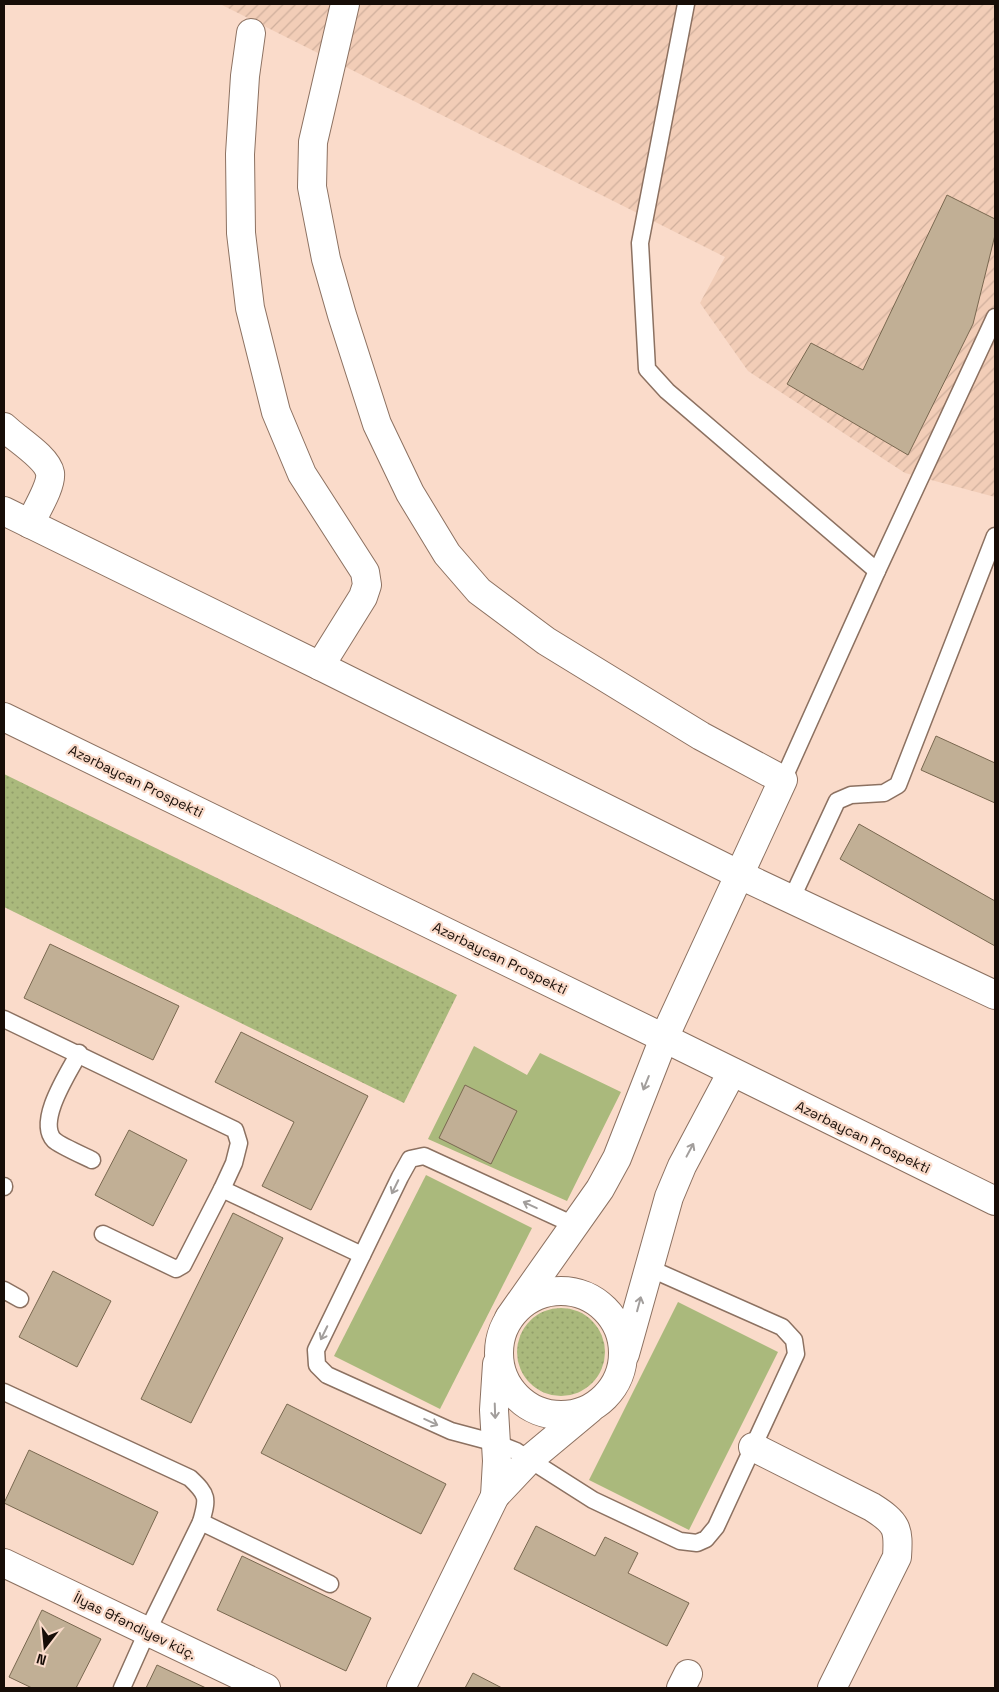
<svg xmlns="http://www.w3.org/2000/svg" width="999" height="1692" font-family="'Space Grotesk',sans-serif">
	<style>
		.industrial { fill: url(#industrial-furrows) }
		.grass { fill: url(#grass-dots) }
		.park { fill: #aab97c }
		.building { fill: #c1af95; stroke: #796850 }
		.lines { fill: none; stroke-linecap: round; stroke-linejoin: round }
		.service-casing { stroke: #8c7161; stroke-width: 19 }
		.minor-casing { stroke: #8c7161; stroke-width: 30 }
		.tertiary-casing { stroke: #8c7161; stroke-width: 30 }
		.service { stroke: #fff; stroke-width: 16 }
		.minor { stroke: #fff; stroke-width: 28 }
		.tertiary { stroke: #fff; stroke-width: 28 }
		.oneway { stroke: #a29e9c }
		.labels { text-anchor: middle; stroke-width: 4.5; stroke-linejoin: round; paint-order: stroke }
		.street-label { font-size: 14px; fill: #170d07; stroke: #fadbca }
	</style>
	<defs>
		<pattern id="industrial-furrows" width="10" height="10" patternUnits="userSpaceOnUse" patternTransform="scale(1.25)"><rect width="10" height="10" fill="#f2cdb7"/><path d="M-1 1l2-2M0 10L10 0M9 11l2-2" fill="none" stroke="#cfaf9c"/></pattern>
		<pattern id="grass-dots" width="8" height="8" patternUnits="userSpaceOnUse" patternTransform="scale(1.25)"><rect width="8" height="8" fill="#aab97c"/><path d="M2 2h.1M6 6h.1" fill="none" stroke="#929e6a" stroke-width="1.8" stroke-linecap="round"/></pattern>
	</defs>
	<rect width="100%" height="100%" fill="#fadbca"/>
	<!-- industrial -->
	<polygon class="industrial" points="220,4 995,4 995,497 905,473 748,371 700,303 725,257"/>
	<!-- grass -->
	<g class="grass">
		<polygon points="4,774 457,995 404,1103 4,907"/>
		<circle cx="561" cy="1352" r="44"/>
	</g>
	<!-- park -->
	<g class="park">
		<polygon points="474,1046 527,1075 540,1053 621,1092 567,1201 428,1139"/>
		<polygon points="426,1175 532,1228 440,1409 334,1356"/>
		<polygon points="678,1302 778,1352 689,1530 589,1480"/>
	</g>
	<!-- building -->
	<g class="building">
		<polygon points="947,195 995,219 995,235 973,324 908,455 787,384 811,343 863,370"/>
		<polygon points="936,736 995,763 995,803 921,770"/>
		<polygon points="859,824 995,901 995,946 840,859"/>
		<polygon points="50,944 179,1006 153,1060 24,998"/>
		<polygon points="241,1032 368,1096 311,1210 262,1186 294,1122 215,1082"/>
		<polygon points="465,1085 517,1111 491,1164 439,1138"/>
		<polygon points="129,1130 187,1160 153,1226 95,1195"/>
		<polygon points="233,1213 283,1238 191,1423 141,1399"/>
		<polygon points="53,1271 111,1301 77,1367 19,1337"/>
		<polygon points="287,1404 446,1484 421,1534 261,1453"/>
		<polygon points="29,1450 158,1512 133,1565 4,1503"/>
		<polygon points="536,1526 595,1556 605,1537 638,1553 628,1573 689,1603 667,1646 514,1569"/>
		<polygon points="242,1556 371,1618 346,1671 217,1610"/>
		<polygon points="42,1610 101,1639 76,1688 32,1688 9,1677"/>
		<polygon points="157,1665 206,1688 146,1688"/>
		<polygon points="473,1673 502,1688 465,1688"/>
	</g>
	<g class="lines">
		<defs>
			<g id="service">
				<polyline points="686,4 640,243 647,369 667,391 877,571"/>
				<polyline points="783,780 877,571 995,317"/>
				<polyline points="791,900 837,801 851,795 884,793 898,785 995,536"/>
				<polyline points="4,1019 235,1130 239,1143 234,1163 222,1189 362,1255"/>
				<path d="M 79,1053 C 69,1072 36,1121 54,1140 C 59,1145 84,1156 92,1160"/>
				<polyline points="4,1187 4,1186"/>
				<polyline points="574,1225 424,1156 410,1159 400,1177 316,1350 317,1365 327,1375 451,1431 496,1443 516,1451 593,1500 680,1541 697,1543 706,1539 716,1527 796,1354 794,1340 782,1327 649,1268"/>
				<polyline points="103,1234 176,1269 183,1265 222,1189"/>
				<polyline points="4,1290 20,1299"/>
				<path d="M 4,1392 L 190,1478 C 208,1495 208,1498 201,1522 L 147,1632 L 122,1688"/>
				<polyline points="201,1522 330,1584"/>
			</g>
			<g id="minor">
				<polyline points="345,4 313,142 312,187 326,259 342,315 377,424 410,493 447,554 479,591 546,641 701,736 783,780 664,1038 617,1158 600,1189 509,1318"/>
				<polyline points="251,33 245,76 240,154 241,233 250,308 276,412 302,474 365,572 367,585 363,597 320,666"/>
				<path d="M 4,427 C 16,439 47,457 50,473 C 52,486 35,512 30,524"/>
				<polyline points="4,511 320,666 740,875 995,995"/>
				<circle cx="561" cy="1353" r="62"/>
				<polyline points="625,1354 669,1197 682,1166 732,1072"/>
				<polyline points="497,1364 494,1410 497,1461 495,1496 530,1459 590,1409"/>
				<path d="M 753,1447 L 872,1507 C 897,1523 899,1528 897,1557 L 832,1688"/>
				<polyline points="4,1563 266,1688"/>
				<polyline points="401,1688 495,1496"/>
				<polyline points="681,1688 688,1674"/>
			</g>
			<polyline id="tertiary" points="4,717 664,1038 995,1201"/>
		</defs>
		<!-- service casing -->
		<use href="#service" class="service-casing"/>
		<!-- minor casing -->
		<use href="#minor" class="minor-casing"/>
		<!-- tertiary casing -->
		<use href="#tertiary" class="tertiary-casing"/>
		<!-- service -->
		<use href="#service" class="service"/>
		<!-- minor -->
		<use href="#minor" class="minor"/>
		<!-- tertiary -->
		<use href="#tertiary" class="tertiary"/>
	</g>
	<!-- one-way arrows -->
	<defs><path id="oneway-shaft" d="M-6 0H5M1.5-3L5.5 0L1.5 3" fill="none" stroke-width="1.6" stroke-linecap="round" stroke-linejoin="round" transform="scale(1.25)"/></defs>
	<g class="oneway">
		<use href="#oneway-shaft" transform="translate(646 1083) rotate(112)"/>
		<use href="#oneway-shaft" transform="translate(690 1150) rotate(-62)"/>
		<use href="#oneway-shaft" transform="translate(395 1187) rotate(116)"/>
		<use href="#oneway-shaft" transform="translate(530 1205) rotate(-155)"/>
		<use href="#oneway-shaft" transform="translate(639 1304) rotate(-75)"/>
		<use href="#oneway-shaft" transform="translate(324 1333) rotate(116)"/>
		<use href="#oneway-shaft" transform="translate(495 1411) rotate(88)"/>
		<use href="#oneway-shaft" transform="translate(431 1422) rotate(25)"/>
	</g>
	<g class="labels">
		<!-- street labels -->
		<g class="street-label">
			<text transform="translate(136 781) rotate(26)" y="5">Azərbaycan Prospekti</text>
			<text transform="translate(500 958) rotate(26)" y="5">Azərbaycan Prospekti</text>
			<text transform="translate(863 1137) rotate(26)" y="5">Azərbaycan Prospekti</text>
			<text transform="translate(135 1626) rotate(26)" y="5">İlyas Əfəndiyev küç.</text>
		</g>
	</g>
	<!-- border -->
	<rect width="999" height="1692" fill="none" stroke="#170d07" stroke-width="10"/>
	<!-- north arrow -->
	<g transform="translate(45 1647) rotate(196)" stroke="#fadbca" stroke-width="4" paint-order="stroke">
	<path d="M0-4L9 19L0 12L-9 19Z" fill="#170d07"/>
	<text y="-8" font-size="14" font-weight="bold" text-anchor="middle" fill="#170d07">N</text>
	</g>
</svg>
